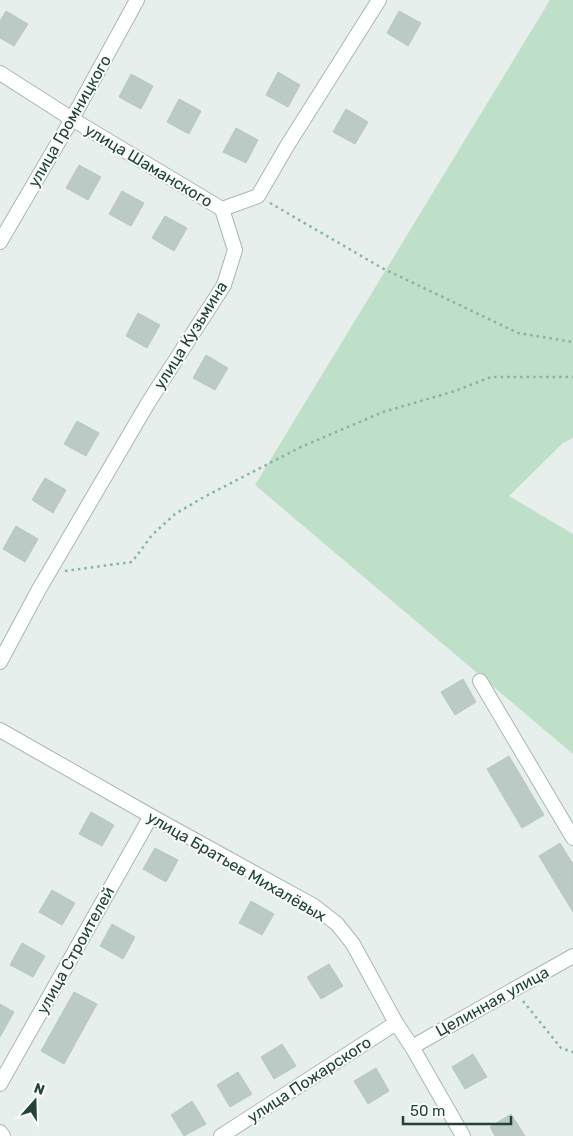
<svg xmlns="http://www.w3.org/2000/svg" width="573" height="1136" font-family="Rubik,sans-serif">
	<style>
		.green { fill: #bfe0c8 }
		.building { fill: #bbcac4; stroke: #b8c9c2 }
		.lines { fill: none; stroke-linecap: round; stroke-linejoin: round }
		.minor-casing { stroke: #a8b8b2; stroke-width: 16 }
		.path { stroke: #86b3a5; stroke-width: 2.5; stroke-dasharray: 2.5 4; stroke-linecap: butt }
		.minor { stroke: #fff; stroke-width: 14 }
		.labels { text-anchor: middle; stroke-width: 4; stroke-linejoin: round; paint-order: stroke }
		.street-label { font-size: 16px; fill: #24423a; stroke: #f7fbf9 }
	</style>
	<rect width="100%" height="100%" fill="#e6efeb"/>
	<!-- green -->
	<polygon class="green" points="550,0 573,0 573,438 563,443 509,496 573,534 573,754 255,485"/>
	<!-- building -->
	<g class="building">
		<polygon points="6,11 28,24 14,46 0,38 0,21"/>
		<polygon points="399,11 421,23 408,46 387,33"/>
		<polygon points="278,72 300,85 288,107 266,95"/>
		<polygon points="131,74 153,86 141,109 119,97"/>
		<polygon points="179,99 201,111 189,134 167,122"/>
		<polygon points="346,109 368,122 355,144 333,132"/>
		<polygon points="236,128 258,140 246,163 223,152"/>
		<polygon points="79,165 101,177 88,200 66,188"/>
		<polygon points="122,191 144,203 131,226 109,214"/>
		<polygon points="165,216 187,228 174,251 152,238"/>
		<polygon points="138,313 160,325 147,348 126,336"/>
		<polygon points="206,355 228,368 215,390 193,378"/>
		<polygon points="77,421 99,433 86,456 64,444"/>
		<polygon points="45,478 66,490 53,513 32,500"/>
		<polygon points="16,526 38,539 25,562 3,549"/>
		<polygon points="463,679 476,702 455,715 441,692"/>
		<polygon points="509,756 544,815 522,828 487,769"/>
		<polygon points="91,812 114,825 102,846 79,834"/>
		<polygon points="560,843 573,864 573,912 539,856"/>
		<polygon points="155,848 178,860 166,882 143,869"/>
		<polygon points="52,890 75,903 62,925 39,912"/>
		<polygon points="251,901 274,914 262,935 239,923"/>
		<polygon points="112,924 135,937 123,959 100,946"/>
		<polygon points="22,943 45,956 33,977 10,965"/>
		<polygon points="329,964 343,986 321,999 307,977"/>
		<polygon points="74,992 97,1004 64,1064 41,1051"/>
		<polygon points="0,1004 14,1012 0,1037"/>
		<polygon points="282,1044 296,1066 274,1079 261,1057"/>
		<polygon points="473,1054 487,1077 465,1089 452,1067"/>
		<polygon points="376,1068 389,1091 368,1104 354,1081"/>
		<polygon points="238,1072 252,1094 230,1107 217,1085"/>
		<polygon points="192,1101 206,1124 184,1136 171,1115"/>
		<polygon points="511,1114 525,1136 495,1136 490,1127"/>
	</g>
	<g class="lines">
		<defs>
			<g id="minor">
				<polyline points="0,73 72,119 222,209"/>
				<polyline points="222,209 258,196 287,146 379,0"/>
				<polyline points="0,242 72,119 137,0"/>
				<polyline points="0,662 38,591 148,403 224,285 235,250 222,209"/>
				<polyline points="480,681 573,838"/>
				<polyline points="0,730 151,816 314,906 337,924 353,944 396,1023 412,1047 463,1136"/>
				<polyline points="412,1047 573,956"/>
				<polyline points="0,1084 151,816"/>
				<polyline points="0,1132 3,1136"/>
				<polyline points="221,1136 396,1023"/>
			</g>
		</defs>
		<!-- minor casing -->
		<use href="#minor" class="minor-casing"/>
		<!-- path -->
		<g class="path">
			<polyline points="270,203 382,268 518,333 573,342"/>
			<polyline points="65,571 132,562 152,535 175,514 204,497 301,447 383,412 455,391 491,377 573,377"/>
			<polyline points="523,1001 561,1048 573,1052"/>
		</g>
		<!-- minor -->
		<use href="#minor" class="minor"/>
	</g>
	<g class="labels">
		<!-- street labels -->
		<g class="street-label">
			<text transform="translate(69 121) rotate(-60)" y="6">улица Громницкого</text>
			<text transform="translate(149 165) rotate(31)" y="6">улица Шаманского</text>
			<text transform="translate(190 335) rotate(-58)" y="6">улица Кузьмина</text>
			<text transform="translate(237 866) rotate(30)" y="6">улица Братьев Михалёвых</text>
			<text transform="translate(75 950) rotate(-61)" y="6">улица Строителей</text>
			<text transform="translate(492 1001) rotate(-29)" y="6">Целинная улица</text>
			<text transform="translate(309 1079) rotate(-33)" y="6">улица Пожарского</text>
		</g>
	</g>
	<!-- north arrow -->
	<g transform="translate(35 1101) rotate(20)" stroke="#f7fbf9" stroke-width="4" paint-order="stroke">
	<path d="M0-4L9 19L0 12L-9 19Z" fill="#24423a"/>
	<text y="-8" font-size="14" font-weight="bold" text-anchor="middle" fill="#24423a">N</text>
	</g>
	<!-- scale -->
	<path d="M403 1116v8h108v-8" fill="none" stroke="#24423a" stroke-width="2.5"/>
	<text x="410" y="1116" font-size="15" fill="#24423a" stroke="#f7fbf9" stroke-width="4" paint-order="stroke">50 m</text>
</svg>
